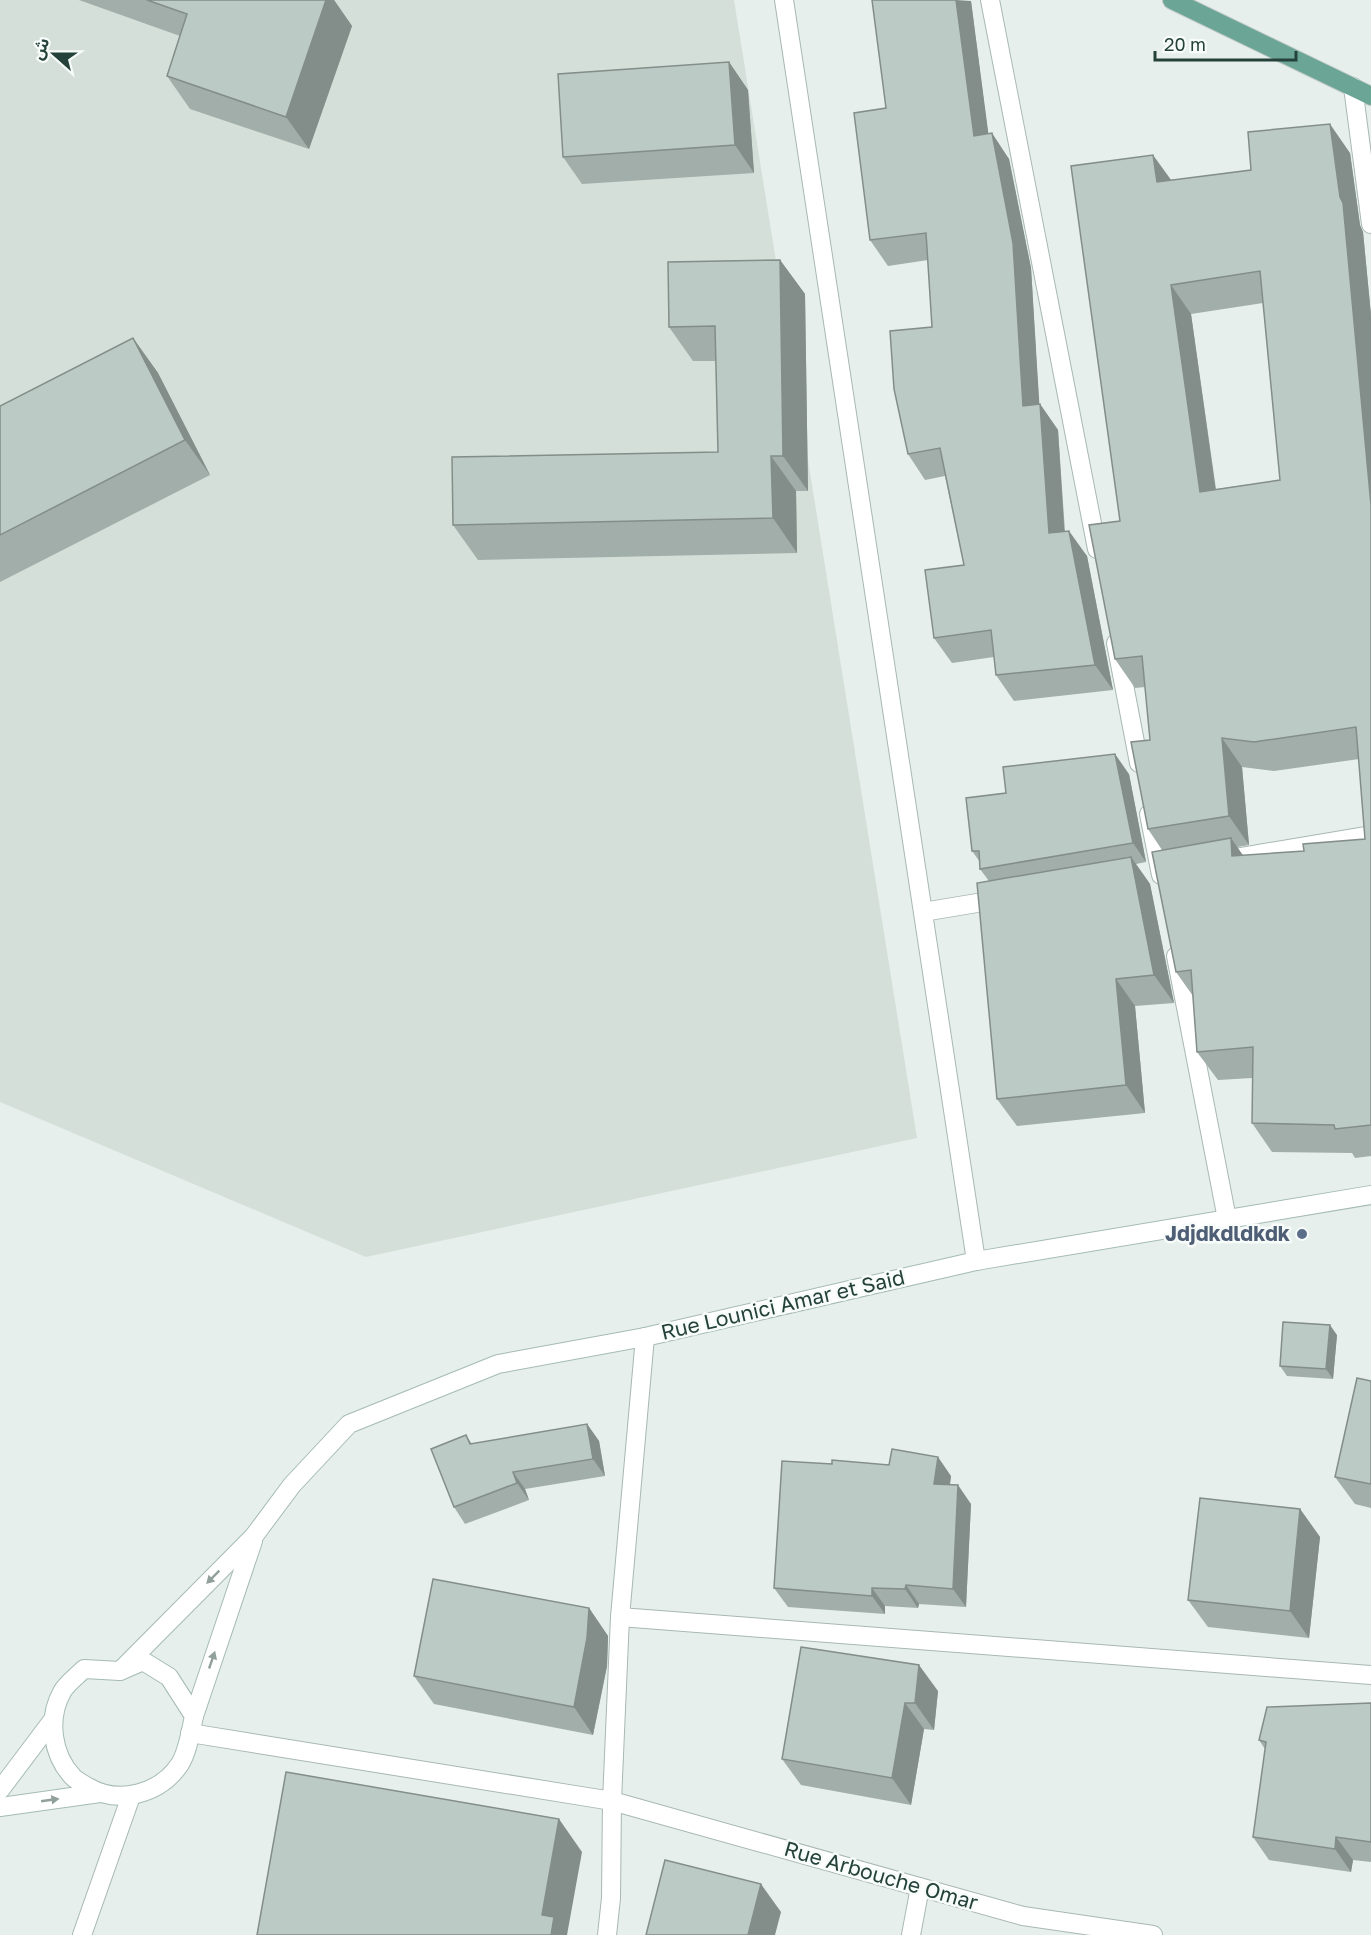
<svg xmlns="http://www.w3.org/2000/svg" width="1371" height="1935" font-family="'Golos Text','Noto Sans Arabic',sans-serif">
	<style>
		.built { fill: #d4dfda }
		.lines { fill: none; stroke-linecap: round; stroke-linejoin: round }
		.minor-casing { stroke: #a8b8b2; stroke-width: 20 }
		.secondary-casing { stroke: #a4bbb3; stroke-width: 20 }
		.primary-casing { stroke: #c2cac8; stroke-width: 20 }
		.minor { stroke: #fff; stroke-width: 18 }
		.secondary { stroke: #fff; stroke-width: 18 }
		.primary { stroke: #6aa596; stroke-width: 18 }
		.wall { fill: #a1aea9; fill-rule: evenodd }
		.shaded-wall { fill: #838d89 }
		.building { fill: #bbcac4; stroke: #838d89; stroke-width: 1.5; fill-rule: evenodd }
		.oneway { fill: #92a09c }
		.service-dot { fill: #5c6f8a; stroke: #f7fbf9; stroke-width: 2 }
		.labels { text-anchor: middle; stroke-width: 5; stroke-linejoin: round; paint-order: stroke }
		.service-label { font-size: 21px; font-weight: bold; fill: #4e5e75; stroke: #f7fbf9; text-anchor: end }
		.street-label { font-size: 21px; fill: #24423a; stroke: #f7fbf9 }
	</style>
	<rect width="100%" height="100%" fill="#e6efeb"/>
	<!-- built -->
	<polygon class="built" points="0,0 734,0 917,1138 366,1257 0,1102"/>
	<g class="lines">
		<defs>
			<g id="minor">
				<polyline points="784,0 976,1261"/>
				<polyline points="990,0 1097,549"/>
				<polyline points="1353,87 1371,224"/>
				<polyline points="1116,643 1139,763"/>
				<polyline points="1149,814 1161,875"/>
				<polyline points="1229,859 1371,835"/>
				<polyline points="923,912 1001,899"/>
				<polyline points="1176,956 1227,1219"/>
				<polyline points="645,1337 620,1617 1371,1675"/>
				<polyline points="190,1733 612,1801 1023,1916 1153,1935"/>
				<polyline points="82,1935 131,1796"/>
				<polyline points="607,1935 611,1898 612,1801 620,1617"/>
				<polyline points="911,1935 920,1887"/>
			</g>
			<g id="secondary">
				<path d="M 143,1661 L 169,1677 L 194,1716 C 191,1730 188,1751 180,1764 C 160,1794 119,1805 88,1787 C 83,1784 77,1781 73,1777 C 52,1755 47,1719 62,1692 C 66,1684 77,1676 84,1669 L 120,1671 Z"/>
				<polyline points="120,1671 254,1536 292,1485 349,1424 498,1364 645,1337 976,1261 1371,1195"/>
				<polyline points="194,1716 253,1541"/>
				<polyline points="0,1790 52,1721"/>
				<polyline points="0,1807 100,1793"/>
			</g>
			<polyline id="primary" points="1172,0 1371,96"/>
		</defs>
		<!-- minor casing -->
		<use href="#minor" class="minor-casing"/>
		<!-- secondary casing -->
		<use href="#secondary" class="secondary-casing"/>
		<!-- primary casing -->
		<use href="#primary" class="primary-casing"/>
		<!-- minor -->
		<use href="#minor" class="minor"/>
		<!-- secondary -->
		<use href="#secondary" class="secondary"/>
		<!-- primary -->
		<use href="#primary" class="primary"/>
	</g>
	<!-- wall -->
	<g class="wall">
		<polygon points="79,0 334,0 352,26 309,149 190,109 167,76 180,36"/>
		<polygon points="971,1 988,134 1009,159 1031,268 1039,405 1040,404 1058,430 1065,531 1087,556 1113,690 1014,701 996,675 994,657 952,663 934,638 964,565 945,476 925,480 908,454 932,327 928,260 888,266 870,240 886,108"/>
		<polygon points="729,62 748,90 754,173 582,184 563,157"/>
		<path d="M 1350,153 L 1360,225 L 1363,232 L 1371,315 L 1371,1156 L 1355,1158 L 1352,1153 L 1272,1152 L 1252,1123 L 1252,1078 L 1218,1080 L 1197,1052 L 1193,996 L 1176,972 L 1162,850 L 1148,829 L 1150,740 L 1145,687 L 1135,688 L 1115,659 L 1120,521 L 1171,180 L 1251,170 ZM 1263,303 L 1280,480 L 1216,489 L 1191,314 ZM 1359,759 L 1365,839 L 1304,851 L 1243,856 L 1237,847 L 1249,845 L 1242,767 L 1274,771 Z"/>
		<polygon points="780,260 805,294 808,491 796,491 797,553 478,560 453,525 718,452 716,361 693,361 669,327"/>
		<polygon points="133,338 158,373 210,475 0,582 0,406"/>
		<polygon points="1129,774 1146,862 1136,864 1150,884 1174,1003 1135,1006 1145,1113 1017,1126 997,1099 989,881 980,869 980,862 972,851 1006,793"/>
		<polygon points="1337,1335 1333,1379 1287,1376 1280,1366"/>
		<polygon points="1371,1381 1371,1508 1355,1504 1335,1477"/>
		<polygon points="587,1424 599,1441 605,1476 525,1489 529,1500 465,1524 454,1507 466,1435 472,1444"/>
		<polygon points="832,1464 951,1476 950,1485 971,1504 966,1607 919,1604 918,1608 885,1606 885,1614 788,1607 774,1588"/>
		<polygon points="1300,1509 1320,1537 1309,1638 1208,1627 1188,1600"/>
		<polygon points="589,1608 608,1636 607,1666 593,1735 434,1704 414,1676"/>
		<polygon points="801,1647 938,1691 934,1730 924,1729 911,1805 801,1785 782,1759"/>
		<polygon points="1371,1703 1371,1862 1353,1860 1351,1872 1269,1860 1253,1837 1265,1749 1259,1740"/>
	</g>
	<!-- shaded-wall -->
	<g class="shaded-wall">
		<polygon points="326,0 334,0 352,26 309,149 286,117"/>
		<polygon points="956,0 971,1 992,161 974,136"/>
		<polygon points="729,62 748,90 754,173 735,145"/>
		<polygon points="1330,124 1350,153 1360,225 1363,232 1371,315 1371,505 1340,197"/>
		<polygon points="992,133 1009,159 1031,268 1041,431 1023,406"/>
		<polygon points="1153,155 1174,184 1157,182"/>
		<polygon points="780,260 805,294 808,491 783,456"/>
		<polygon points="1171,285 1191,314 1220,521 1200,492"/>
		<polygon points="133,338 158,373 210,475 185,440"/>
		<polygon points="1040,404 1058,430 1066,558 1049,533"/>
		<polygon points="771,456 796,491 797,553 773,518"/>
		<polygon points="1069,531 1087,556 1113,690 1095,665"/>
		<polygon points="1222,738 1242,767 1249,845 1229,816"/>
		<polygon points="1115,754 1129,774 1146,862 1133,843"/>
		<polygon points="1231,838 1251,867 1232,856"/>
		<polygon points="1131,857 1150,884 1174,1003 1154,975"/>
		<polygon points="1116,979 1135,1006 1145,1113 1126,1085"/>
		<polygon points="1330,1325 1337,1335 1333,1379 1326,1369"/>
		<polygon points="587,1424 599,1441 605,1476 593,1459"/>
		<polygon points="938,1457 951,1476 947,1503 934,1484"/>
		<polygon points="513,1472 525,1489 529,1500 517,1483"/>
		<polygon points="958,1485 971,1504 966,1607 953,1589"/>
		<polygon points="1300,1509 1320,1537 1309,1638 1290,1611"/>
		<polygon points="906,1585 919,1604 918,1608 905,1589"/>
		<polygon points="872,1588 885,1606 885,1614 872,1596"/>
		<polygon points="589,1608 608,1636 607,1666 593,1735 574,1707"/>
		<polygon points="919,1665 938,1691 934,1730 915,1703"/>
		<polygon points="905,1703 924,1729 911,1805 892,1778"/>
		<polygon points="559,1819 582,1852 567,1935 551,1935 542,1915"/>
		<polygon points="1336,1837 1353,1860 1351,1872 1335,1849"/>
		<polygon points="761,1884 781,1912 775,1935 748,1935"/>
	</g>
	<!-- building -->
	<g class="building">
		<polygon points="147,0 326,0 286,117 167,76 187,14"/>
		<polygon points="872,0 956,0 974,136 992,133 1013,243 1023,406 1040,404 1049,533 1069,531 1095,665 996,675 991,630 934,638 925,570 964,565 940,448 908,454 894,389 890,331 932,327 926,233 870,240 854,113 886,108"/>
		<polygon points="729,62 735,145 563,157 558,74"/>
		<path d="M 1330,124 L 1340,197 L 1343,203 L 1371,505 L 1371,1125 L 1335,1129 L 1334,1125 L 1252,1123 L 1253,1047 L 1197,1052 L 1191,970 L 1176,972 L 1152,852 L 1231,838 L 1232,856 L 1304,851 L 1303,844 L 1365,839 L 1356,727 L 1254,742 L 1222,738 L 1229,816 L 1148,829 L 1131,742 L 1150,740 L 1142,656 L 1115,659 L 1089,525 L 1120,521 L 1071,166 L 1153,155 L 1157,182 L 1251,170 L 1248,132 ZM 1260,271 L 1280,480 L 1200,492 L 1171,285 Z"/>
		<polygon points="780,260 783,456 771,456 773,518 453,525 452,457 718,452 715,326 669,327 668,262"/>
		<polygon points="133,338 185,440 0,535 0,406"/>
		<polygon points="1115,754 1133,843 980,869 979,851 972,851 966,798 1006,793 1003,767"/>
		<polygon points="1131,857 1154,975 1116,979 1126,1085 997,1099 977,883"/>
		<polygon points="1283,1322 1330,1325 1326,1369 1280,1366"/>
		<polygon points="1357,1378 1371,1381 1371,1484 1335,1477"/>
		<polygon points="587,1424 593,1459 513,1472 517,1483 454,1507 431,1449 466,1435 470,1444"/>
		<polygon points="892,1449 938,1457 934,1484 958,1485 953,1589 906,1585 905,1589 872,1588 872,1596 774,1588 782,1461 832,1464 832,1460 889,1465"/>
		<polygon points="1200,1498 1300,1509 1290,1611 1188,1600"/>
		<polygon points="433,1579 589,1608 587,1638 574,1707 414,1676"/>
		<polygon points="801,1647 919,1665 915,1703 905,1703 892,1778 782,1759"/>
		<polygon points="1371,1703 1371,1842 1336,1837 1335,1849 1253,1837 1266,1742 1259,1740 1267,1707"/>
		<polygon points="286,1772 559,1819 542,1915 554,1917 551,1935 257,1935"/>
		<polygon points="665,1860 761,1884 748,1935 646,1935"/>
	</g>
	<!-- one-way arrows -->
	<defs><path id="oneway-solid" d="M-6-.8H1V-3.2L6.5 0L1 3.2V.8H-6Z" transform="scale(1.5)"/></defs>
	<g class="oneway">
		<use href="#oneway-solid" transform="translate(213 1577) rotate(135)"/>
		<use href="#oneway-solid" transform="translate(212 1660) rotate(-71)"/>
		<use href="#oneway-solid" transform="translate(50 1800) rotate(-8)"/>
	</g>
	<!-- markers -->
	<circle class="service-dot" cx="1302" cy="1234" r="6"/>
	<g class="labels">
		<!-- service labels -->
		<g class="service-label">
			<text x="1290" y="1241">Jdjdkdldkdk</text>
		</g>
		<!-- street labels -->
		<g class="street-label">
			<text transform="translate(783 1305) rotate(-13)" y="7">Rue Lounici Amar et Said</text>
			<text transform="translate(881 1876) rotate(16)" y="7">Rue Arbouche Omar</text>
		</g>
	</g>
	<!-- north arrow -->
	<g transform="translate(54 54) rotate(291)" stroke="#f7fbf9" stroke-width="4.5" paint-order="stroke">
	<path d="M0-4.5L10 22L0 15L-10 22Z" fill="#24423a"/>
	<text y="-9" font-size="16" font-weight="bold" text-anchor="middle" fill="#24423a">ش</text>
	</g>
	<!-- scale -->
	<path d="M1155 51v9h141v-9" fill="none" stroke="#24423a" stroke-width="3"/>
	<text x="1164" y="51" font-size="18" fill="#24423a" stroke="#f7fbf9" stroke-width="4.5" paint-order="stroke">20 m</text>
</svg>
